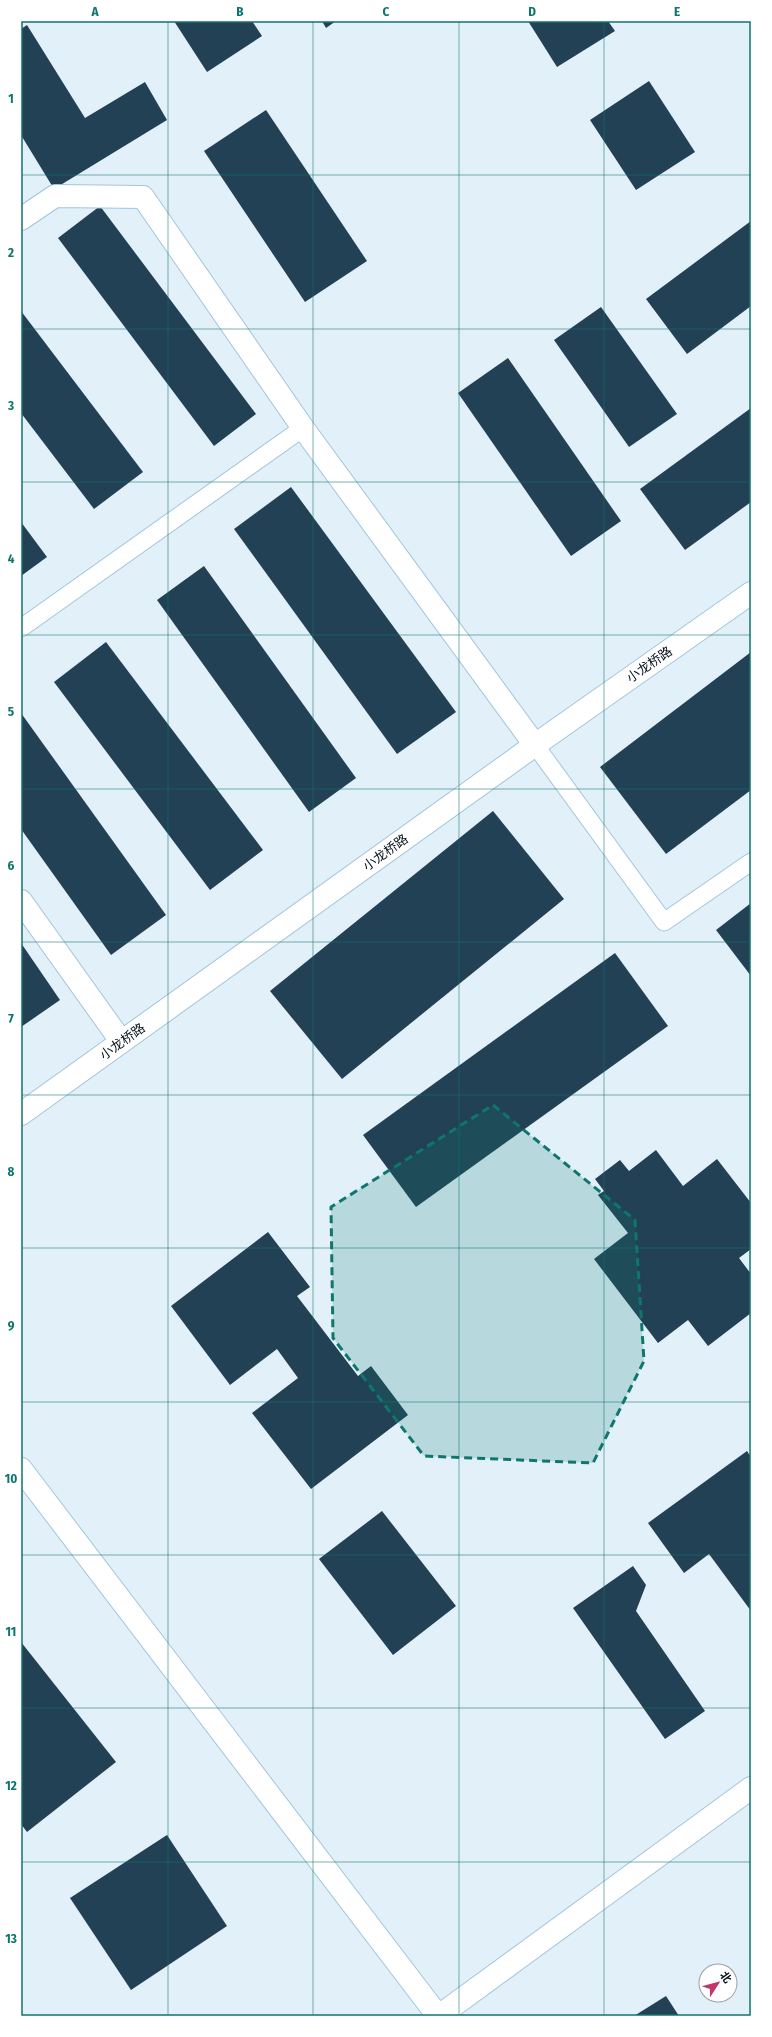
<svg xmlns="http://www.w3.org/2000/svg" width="772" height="2037" font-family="'Fira Sans Condensed','Noto Sans SC',sans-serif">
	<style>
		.building { fill: #224154 }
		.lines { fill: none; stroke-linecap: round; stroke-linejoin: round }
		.service-casing { stroke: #a2c5dc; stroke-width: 19 }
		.minor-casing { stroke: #a2c5dc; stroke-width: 24 }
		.tertiary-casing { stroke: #a2c5dc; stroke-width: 24 }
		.service { stroke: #fff; stroke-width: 17 }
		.minor { stroke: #fff; stroke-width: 22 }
		.tertiary { stroke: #fff; stroke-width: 22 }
		.marked { fill: #0f766e; fill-opacity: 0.2; stroke: #0f766e; stroke-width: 3; stroke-dasharray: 8 5; stroke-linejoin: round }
		.grid { fill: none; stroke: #0f766e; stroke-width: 1; stroke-opacity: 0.55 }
		.labels { text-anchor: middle; stroke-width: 4; stroke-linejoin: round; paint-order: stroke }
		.street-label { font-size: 13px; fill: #051018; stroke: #fff }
		.neatline { fill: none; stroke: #0f766e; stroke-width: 1.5 }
		.grid-label { font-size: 13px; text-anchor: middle; font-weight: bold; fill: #0f766e }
	</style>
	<rect width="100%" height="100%" fill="#e2f0f9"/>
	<!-- building -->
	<g class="building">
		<polygon points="174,21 252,21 262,36 207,72"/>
		<polygon points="322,21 336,21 326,28"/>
		<polygon points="528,21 608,21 615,31 557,67"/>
		<polygon points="27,25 85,118 145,82 167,120 54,189 21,135 21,29"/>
		<polygon points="649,81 695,152 636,190 590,120"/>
		<polygon points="266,110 367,261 305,302 204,151"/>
		<polygon points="100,206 256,414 214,446 58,238"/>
		<polygon points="751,221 751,306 687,354 646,299"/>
		<polygon points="601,307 677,414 629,447 554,340"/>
		<polygon points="21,311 143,472 94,509 21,413"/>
		<polygon points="508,358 621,521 571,556 458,393"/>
		<polygon points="751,408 751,502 685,550 640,489"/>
		<polygon points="291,487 456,712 397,754 234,529"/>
		<polygon points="21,522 47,557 21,576"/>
		<polygon points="204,566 356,778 309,812 157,600"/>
		<polygon points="106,642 263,850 210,890 54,682"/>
		<polygon points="751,652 751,790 666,854 600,767"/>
		<polygon points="21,713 166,915 111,955 21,829"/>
		<polygon points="493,811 564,899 342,1079 270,991"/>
		<polygon points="751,903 751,976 716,930"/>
		<polygon points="21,943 60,1000 21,1027"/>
		<polygon points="615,953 668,1026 416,1207 363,1135"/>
		<polygon points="656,1150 683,1186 717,1159 751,1203 751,1249 739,1258 751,1274 751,1313 708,1346 688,1320 658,1343 594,1259 628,1233 598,1195 604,1191 595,1179 620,1160 629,1171"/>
		<polygon points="268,1232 310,1287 297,1296 358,1376 371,1366 408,1415 311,1489 252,1413 298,1378 277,1349 230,1385 171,1306"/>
		<polygon points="747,1451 751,1457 751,1611 709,1554 684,1573 648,1523"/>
		<polygon points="382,1511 456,1606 393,1655 319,1559"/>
		<polygon points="633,1566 646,1585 636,1611 705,1711 665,1739 573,1608"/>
		<polygon points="21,1642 116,1762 27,1832 21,1824"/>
		<polygon points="167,1835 227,1926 131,1990 70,1898"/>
		<polygon points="666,1996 679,2016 634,2016"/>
	</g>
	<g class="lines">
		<defs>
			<g id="service">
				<polyline points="21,628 303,428"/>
				<polyline points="535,745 664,922 751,862"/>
			</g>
			<g id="minor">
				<polyline points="21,219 55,196 143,197 303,428 535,745"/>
				<polyline points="21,901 121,1041"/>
				<polyline points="21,1469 438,2016"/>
				<polyline points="439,2016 751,1788"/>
			</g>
			<polyline id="tertiary" points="21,1114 535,745 751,593"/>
		</defs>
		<!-- service casing -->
		<use href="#service" class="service-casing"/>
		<!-- minor casing -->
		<use href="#minor" class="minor-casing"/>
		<!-- tertiary casing -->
		<use href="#tertiary" class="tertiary-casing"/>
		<!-- service -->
		<use href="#service" class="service"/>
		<!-- minor -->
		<use href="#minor" class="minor"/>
		<!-- tertiary -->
		<use href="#tertiary" class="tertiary"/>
	</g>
	<!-- marked area -->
	<path class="marked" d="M 493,1105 L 635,1220 L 644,1361 L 593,1463 L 424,1456 L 333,1338 L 331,1207 Z"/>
	<!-- grid -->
	<path class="grid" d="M 168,21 L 168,2016M 313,21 L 313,2016M 459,21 L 459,2016M 604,21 L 604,2016M 21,175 L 751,175M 21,329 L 751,329M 21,482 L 751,482M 21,635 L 751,635M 21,789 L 751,789M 21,942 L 751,942M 21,1095 L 751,1095M 21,1248 L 751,1248M 21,1402 L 751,1402M 21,1555 L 751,1555M 21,1708 L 751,1708M 21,1862 L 751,1862"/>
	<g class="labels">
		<!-- street labels -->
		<g class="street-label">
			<text transform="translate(649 664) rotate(-35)" y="5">小龙桥路</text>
			<text transform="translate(385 852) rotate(-36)" y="5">小龙桥路</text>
			<text transform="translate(122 1041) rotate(-36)" y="5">小龙桥路</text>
		</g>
	</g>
	<!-- border -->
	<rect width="772" height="2037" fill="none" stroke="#ffffff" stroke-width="44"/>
	<!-- north arrow -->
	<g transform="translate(718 1983) rotate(54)"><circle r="19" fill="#ffffff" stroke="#9b9fa3"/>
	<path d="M0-3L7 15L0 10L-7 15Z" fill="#c33669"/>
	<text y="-6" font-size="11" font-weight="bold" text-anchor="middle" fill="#051018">北</text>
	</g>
	<rect x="22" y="22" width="728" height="1993" class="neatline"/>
	<g class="grid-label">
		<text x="95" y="16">A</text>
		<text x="240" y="16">B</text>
		<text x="386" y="16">C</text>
		<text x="532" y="16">D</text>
		<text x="677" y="16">E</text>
		<text x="11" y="103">1</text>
		<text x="11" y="257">2</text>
		<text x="11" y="410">3</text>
		<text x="11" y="563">4</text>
		<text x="11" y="716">5</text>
		<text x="11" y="870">6</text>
		<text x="11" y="1023">7</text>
		<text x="11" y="1176">8</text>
		<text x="11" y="1330">9</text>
		<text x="11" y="1483">10</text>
		<text x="11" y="1636">11</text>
		<text x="11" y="1790">12</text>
		<text x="11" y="1943">13</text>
	</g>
</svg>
